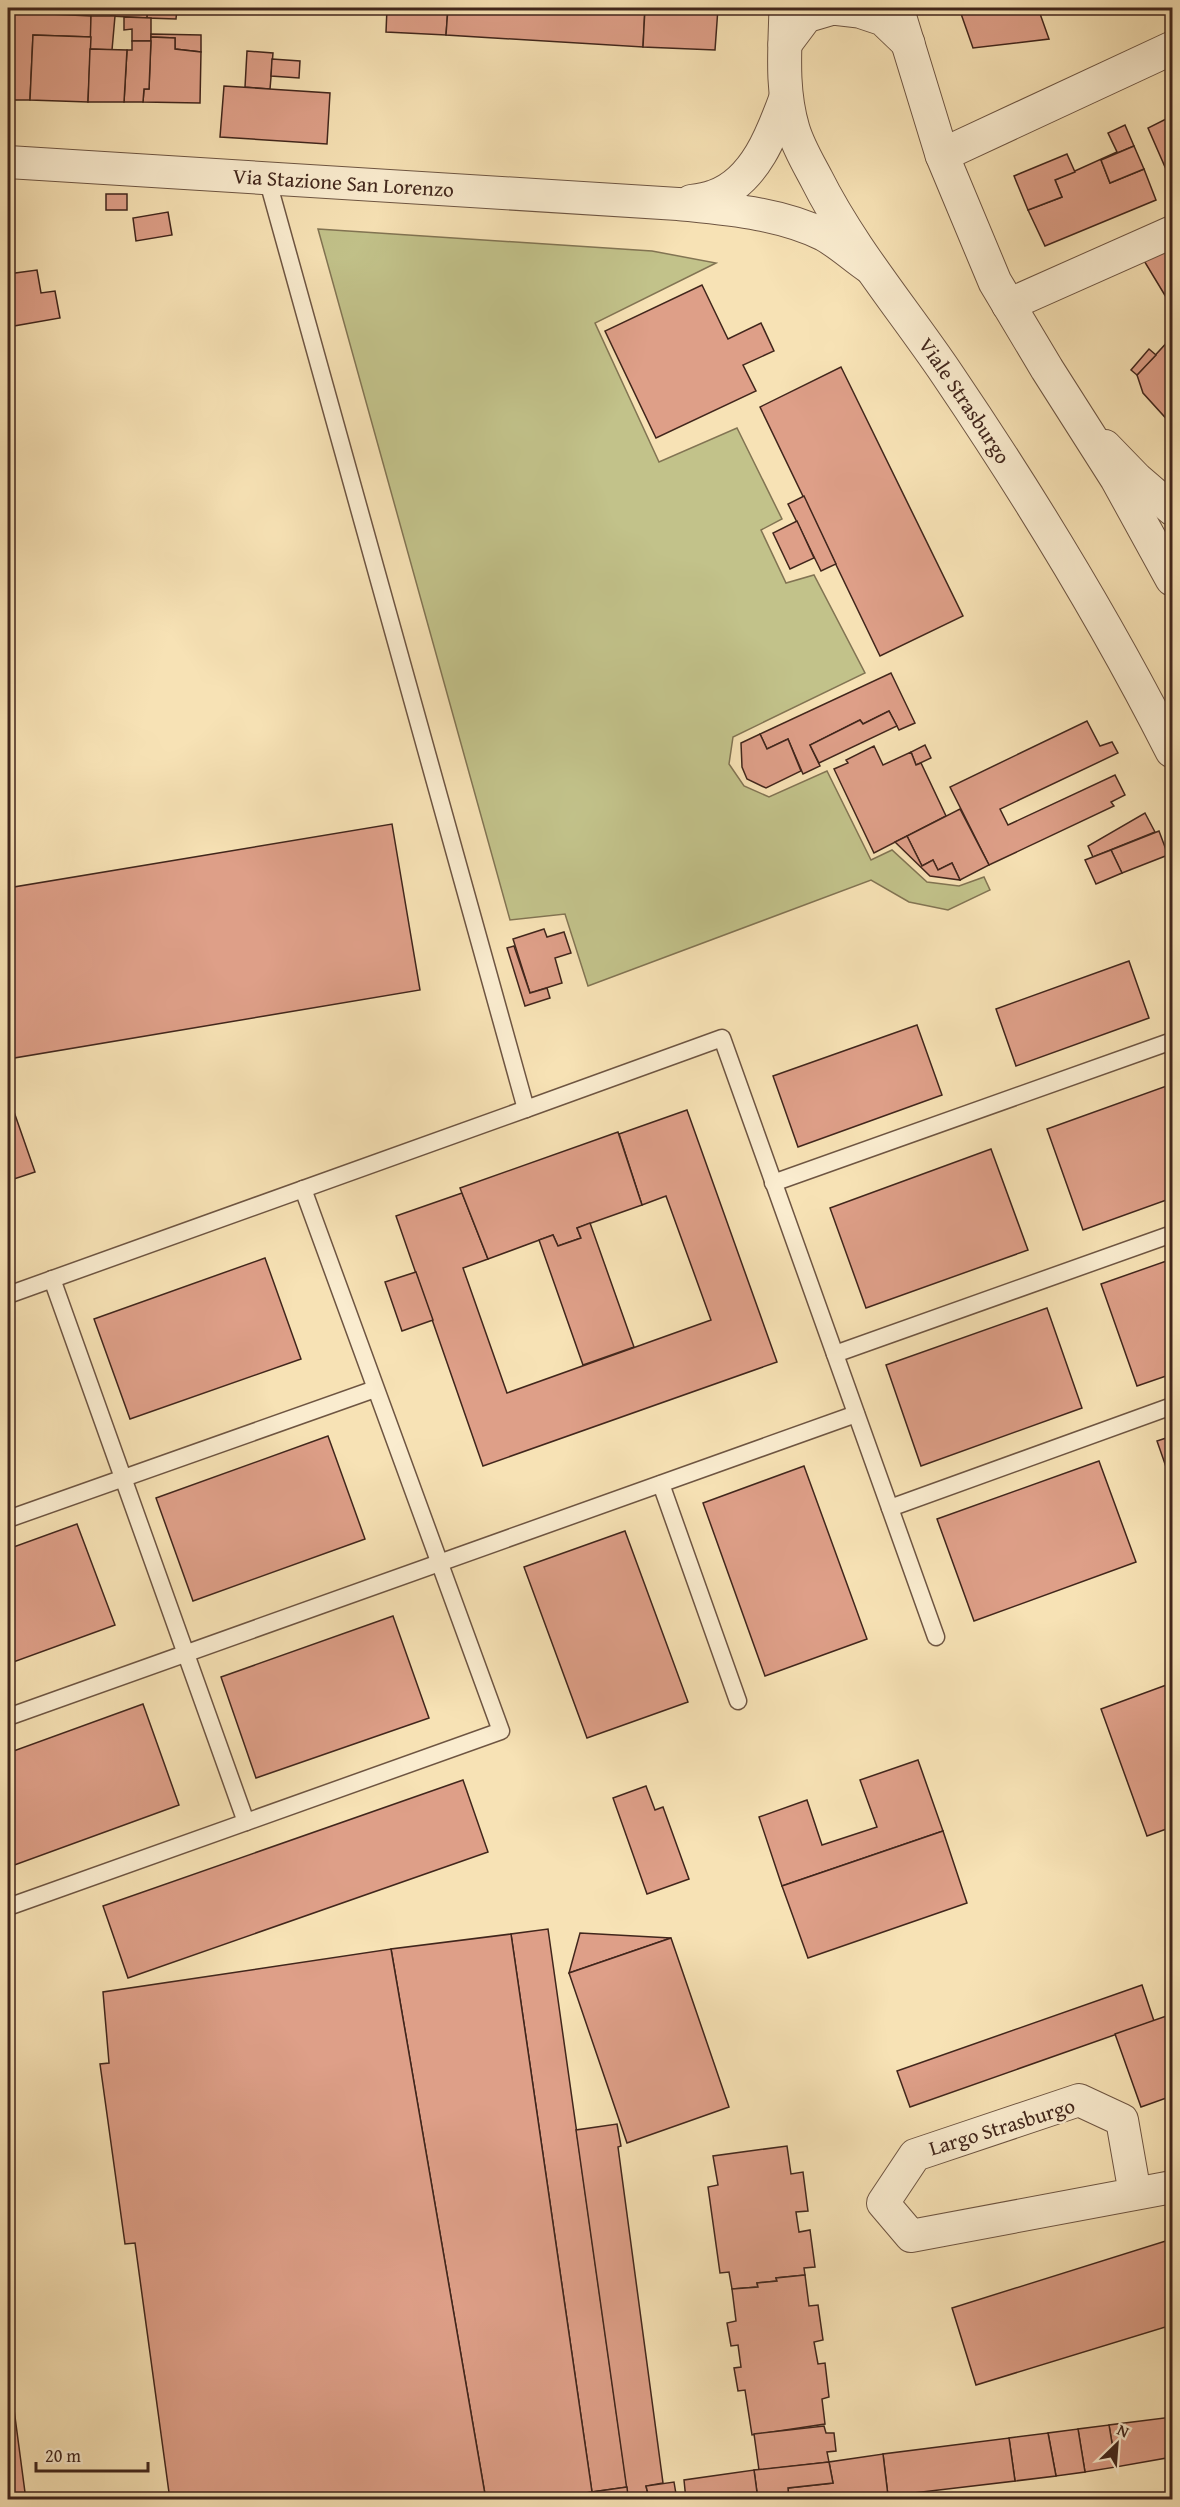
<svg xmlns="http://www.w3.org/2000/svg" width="1180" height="2507" font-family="'Gentium Book Plus',serif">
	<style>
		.green { fill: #c2c28a; stroke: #827453; stroke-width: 1.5 }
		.building { fill: #de9f88; stroke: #41261c; stroke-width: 1.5 }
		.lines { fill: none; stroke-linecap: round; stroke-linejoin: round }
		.service-casing { stroke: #6e5542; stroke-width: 19 }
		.minor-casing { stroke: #6e5542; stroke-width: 34 }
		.tertiary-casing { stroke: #6e5542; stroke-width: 35 }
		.service { stroke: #faeccf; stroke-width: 16 }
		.minor { stroke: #faeccf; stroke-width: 32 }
		.tertiary { stroke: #faeccf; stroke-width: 33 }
		.labels { text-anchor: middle; stroke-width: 5; stroke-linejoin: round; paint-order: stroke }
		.street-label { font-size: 21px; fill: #41261c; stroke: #faeccf }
	</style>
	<rect width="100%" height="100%" fill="#f7e2b5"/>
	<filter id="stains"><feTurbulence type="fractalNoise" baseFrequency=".00333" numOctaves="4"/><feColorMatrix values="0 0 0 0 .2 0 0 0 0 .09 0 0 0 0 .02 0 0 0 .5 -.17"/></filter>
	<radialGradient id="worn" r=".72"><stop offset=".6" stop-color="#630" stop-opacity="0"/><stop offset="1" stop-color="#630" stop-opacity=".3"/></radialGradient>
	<!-- green -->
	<polygon class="green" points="318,229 652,251 716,263 595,323 659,462 737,428 782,519 761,530 786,583 814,575 865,673 733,737 729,764 744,786 769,797 827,771 871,860 892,850 927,882 959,886 984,877 990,890 948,910 909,902 871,880 588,986 565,914 510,920"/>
	<!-- building -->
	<g class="building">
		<polygon points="8,8 43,8 43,14 8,12"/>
		<polygon points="43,8 69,8 69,15 43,14"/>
		<polygon points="111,8 148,8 147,18 111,16"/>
		<polygon points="148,8 177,8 176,19 147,18"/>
		<polygon points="387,8 448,8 446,35 386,32"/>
		<polygon points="448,8 645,8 643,47 446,35"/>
		<polygon points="645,8 718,8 715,50 643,47"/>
		<polygon points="959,8 1038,8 1049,39 973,48"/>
		<polygon points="8,12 91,16 91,37 33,35 30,100 8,100"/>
		<polygon points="91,16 115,16 112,50 90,49"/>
		<polygon points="124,17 151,18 151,41 132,41 132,29 124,30"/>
		<polygon points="151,34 201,35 201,52 175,49 175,38 151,37"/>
		<polygon points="33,35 91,37 88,102 30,100"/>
		<polygon points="151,37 175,38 175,49 201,52 200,103 143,102 144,89 149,89"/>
		<polygon points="132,41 151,41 149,89 144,89 143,102 124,102 127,50 132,50"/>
		<polygon points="90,49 127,50 124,102 88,102"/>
		<polygon points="247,51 273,53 270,89 245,87"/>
		<polygon points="272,59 300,61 299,78 271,76"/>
		<polygon points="224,86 330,93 327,144 220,137"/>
		<polygon points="1172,116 1172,183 1148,128"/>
		<polygon points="1125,125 1134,146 1101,160 1110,183 1144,169 1156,200 1045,246 1028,210 1062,197 1055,180 1117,152 1108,133"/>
		<polygon points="1134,146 1144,169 1110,183 1101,160"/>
		<polygon points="1067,154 1075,172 1055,180 1062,197 1028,210 1014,176"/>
		<rect x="106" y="194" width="21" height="16"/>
		<polygon points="168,212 172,235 136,241 133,218"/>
		<polygon points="1172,242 1172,307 1143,259"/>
		<polygon points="37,270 41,293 55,291 60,318 8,327 8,274"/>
		<polygon points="702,285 728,339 761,323 774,351 743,365 756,391 656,438 605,331"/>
		<polygon points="1172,337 1172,425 1143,393 1137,375"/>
		<polygon points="1149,349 1156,355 1137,375 1131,370"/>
		<polygon points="841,367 963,616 880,656 760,407"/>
		<polygon points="804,496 836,564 821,571 788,504"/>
		<polygon points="797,521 814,558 790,569 773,533"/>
		<polygon points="891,673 915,723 899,730 889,711 863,724 860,720 810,745 820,766 803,774 788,739 767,749 760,734"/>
		<polygon points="889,711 897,726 819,763 810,745 860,720 863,724"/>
		<polygon points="1087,721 1100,746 1112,742 1118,753 1000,809 1008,825 1115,775 1125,795 1111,802 1114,806 989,865 950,787"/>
		<polygon points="760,734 767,749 788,739 801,771 766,788 747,779 742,767 741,743"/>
		<polygon points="925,745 931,758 916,765 911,752"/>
		<polygon points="874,746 883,765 911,752 916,765 921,763 946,816 874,853 834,769 848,763 846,760"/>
		<polygon points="960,809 989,865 960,880 952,863 938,870 933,860 922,866 907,836"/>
		<polygon points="1145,813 1155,832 1093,857 1088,846"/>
		<polygon points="392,824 420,990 8,1059 8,888"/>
		<polygon points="1159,831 1168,855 1122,873 1111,850"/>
		<polygon points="907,836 922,866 933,860 938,870 952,863 960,880 930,876 895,842"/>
		<polygon points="1111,850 1122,873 1096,884 1085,860"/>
		<polygon points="544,929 547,937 564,932 571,953 555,958 562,983 530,993 513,939"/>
		<polygon points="514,946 530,993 547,988 550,998 525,1006 507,948"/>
		<polygon points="1129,961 1149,1018 1016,1066 996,1009"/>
		<polygon points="917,1025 942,1095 798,1147 773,1076"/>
		<polygon points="1172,1084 1172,1198 1083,1230 1047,1129"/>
		<polygon points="13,1109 35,1172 8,1181 8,1111"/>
		<polygon points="687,1110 777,1362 483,1466 396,1216 462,1193 488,1259 463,1268 507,1393 711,1320 666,1196 642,1205 619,1134"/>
		<polygon points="618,1132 642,1205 577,1228 581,1238 558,1246 553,1235 488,1259 460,1188"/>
		<polygon points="991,1149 1028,1250 866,1308 830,1208"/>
		<polygon points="590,1223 634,1347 583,1365 539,1240 553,1235 558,1246 581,1238 577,1228"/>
		<polygon points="265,1258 301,1359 130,1419 94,1319"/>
		<polygon points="1172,1259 1172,1374 1137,1386 1101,1284"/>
		<polygon points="416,1272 433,1320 402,1331 385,1282"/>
		<polygon points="1047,1308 1082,1408 921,1466 886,1365"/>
		<polygon points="328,1436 365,1539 193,1601 156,1498"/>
		<polygon points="1172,1436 1172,1484 1157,1441"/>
		<polygon points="1099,1461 1136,1562 974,1621 937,1519"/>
		<polygon points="804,1466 867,1639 765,1676 703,1503"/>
		<polygon points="77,1524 115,1625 8,1664 8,1549"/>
		<polygon points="625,1531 688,1702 587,1738 524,1567"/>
		<polygon points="393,1616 429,1718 256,1778 221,1677"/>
		<polygon points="1169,1684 1172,1694 1172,1827 1147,1836 1101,1709"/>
		<polygon points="143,1704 179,1805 9,1867 8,1862 8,1753"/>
		<polygon points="918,1760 943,1831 782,1886 759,1817 807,1800 822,1845 877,1827 860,1780"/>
		<polygon points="463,1780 488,1852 128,1978 103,1906"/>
		<polygon points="646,1786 655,1810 663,1807 689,1879 647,1894 613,1798"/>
		<polygon points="943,1831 967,1903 808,1958 782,1886"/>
		<polygon points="548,1929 627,2487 592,2492 511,1934"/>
		<polygon points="580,1933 671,1938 569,1973"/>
		<polygon points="511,1934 592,2492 539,2500 486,2500 391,1949"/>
		<polygon points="671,1938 729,2107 627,2143 569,1973"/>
		<polygon points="391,1949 486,2500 230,2500 230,2497 170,2500 135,2243 125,2244 100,2064 109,2063 103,1992"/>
		<polygon points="1142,1985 1154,2021 910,2107 897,2071"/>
		<polygon points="1172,2014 1172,2096 1141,2107 1115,2034"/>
		<polygon points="617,2124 621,2146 618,2147 663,2483 646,2486 648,2494 628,2497 576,2130"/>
		<polygon points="787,2146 791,2174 803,2172 808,2211 796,2212 799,2232 810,2230 815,2267 804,2268 805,2275 776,2278 777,2281 757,2283 758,2287 732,2289 729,2272 720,2273 708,2187 718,2185 713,2156"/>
		<polygon points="1172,2239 1172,2325 976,2385 952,2308"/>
		<polygon points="805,2275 809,2306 818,2305 823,2340 814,2342 818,2364 825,2363 829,2397 822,2399 825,2424 752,2435 745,2390 738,2391 734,2368 741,2367 738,2345 731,2346 727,2323 736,2321 732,2289 758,2287 757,2283 777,2281 776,2278"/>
		<polygon points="8,2364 26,2500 8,2500"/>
		<polygon points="1172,2417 1172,2457 1116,2467 1109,2425"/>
		<polygon points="1109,2425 1116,2467 1085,2472 1078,2429"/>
		<polygon points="824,2426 826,2433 834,2433 836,2451 827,2452 829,2462 759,2470 754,2434"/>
		<polygon points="1078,2429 1085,2472 1056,2476 1048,2433"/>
		<polygon points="1048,2433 1056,2476 1015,2481 1009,2438"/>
		<polygon points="1009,2438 1015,2481 888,2496 883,2454"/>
		<polygon points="883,2454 888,2496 865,2500 789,2500 788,2488 833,2483 829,2462"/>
		<polygon points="829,2462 833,2483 788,2488 789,2500 758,2500 754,2470"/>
		<polygon points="754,2470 758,2500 686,2500 684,2480"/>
		<polygon points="674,2482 677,2500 593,2500 592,2492 627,2487 628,2497 648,2494 646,2486"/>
		<polygon points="592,2492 593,2500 539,2500"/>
	</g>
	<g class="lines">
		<defs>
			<g id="service">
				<polyline points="267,178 526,1109 722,1038 936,1637"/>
				<polyline points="773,1183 1172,1041"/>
				<polyline points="52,1279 246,1822"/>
				<polyline points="8,1295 526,1109"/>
				<polyline points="835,1354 1172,1234"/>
				<polyline points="661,1484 738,1701"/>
				<polyline points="890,1508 1172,1406"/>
				<polyline points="8,1519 375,1389"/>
				<polyline points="8,1717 856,1414"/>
				<polyline points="8,1905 8,1907 501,1731 303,1189"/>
			</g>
			<g id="minor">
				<path id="s1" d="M 8,162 L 678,204 C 726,209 780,213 824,235 C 840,244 855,258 870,268"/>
				<path d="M 691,201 C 699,200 707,199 714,196 C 755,182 773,132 786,96"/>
				<polyline points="1008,305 1172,232"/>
				<polyline points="1105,446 1137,479 1172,509"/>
				<polyline points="1135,2194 1122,2120 1079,2100 915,2155 883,2203 911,2236 1172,2187"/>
			</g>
			<g id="tertiary">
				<path id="s2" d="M 786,8 C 785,48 781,89 793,129 C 798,146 808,163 816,178 C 851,248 903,309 947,374 C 1029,495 1106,621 1172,751"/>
				<polyline points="897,8 942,155 995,282 1047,369 1117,479 1172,579"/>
				<polyline points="785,44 806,16 833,8 859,11 883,19 908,43"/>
				<polyline points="942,155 1172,48"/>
			</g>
		</defs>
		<!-- service casing -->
		<use href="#service" class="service-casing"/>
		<!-- minor casing -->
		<use href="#minor" class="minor-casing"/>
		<!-- tertiary casing -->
		<use href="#tertiary" class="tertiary-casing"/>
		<!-- service -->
		<use href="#service" class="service"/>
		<!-- minor -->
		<use href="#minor" class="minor"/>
		<!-- tertiary -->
		<use href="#tertiary" class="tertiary"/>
	</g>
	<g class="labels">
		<!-- street labels -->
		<g class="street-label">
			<text dy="7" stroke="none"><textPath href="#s1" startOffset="336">Via Stazione San Lorenzo</textPath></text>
			<text dy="7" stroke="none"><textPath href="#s2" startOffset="444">Viale Strasburgo</textPath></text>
			<text transform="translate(1002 2127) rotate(-17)" y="7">Largo Strasburgo</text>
		</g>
	</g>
	<!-- margin -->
	<rect width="1180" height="2507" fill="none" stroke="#f7e2b5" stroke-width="30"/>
	<rect x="9" y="9" width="1162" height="2489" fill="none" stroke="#41261c" stroke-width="3"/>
	<rect x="15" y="15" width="1150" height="2477" fill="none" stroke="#41261c" stroke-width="1.5"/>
	<!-- north arrow -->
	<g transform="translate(1117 2444) rotate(25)" stroke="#faeccf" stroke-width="4.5" paint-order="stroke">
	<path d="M0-4.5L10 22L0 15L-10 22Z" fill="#41261c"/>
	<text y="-9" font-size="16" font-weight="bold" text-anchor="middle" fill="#41261c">N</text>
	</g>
	<!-- scale -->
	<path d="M36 2462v9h112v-9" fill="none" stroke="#41261c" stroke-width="3"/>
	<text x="45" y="2462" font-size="18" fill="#41261c" stroke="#faeccf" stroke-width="4.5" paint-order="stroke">20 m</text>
	<rect width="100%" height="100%" filter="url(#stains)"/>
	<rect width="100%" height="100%" fill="url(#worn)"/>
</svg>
